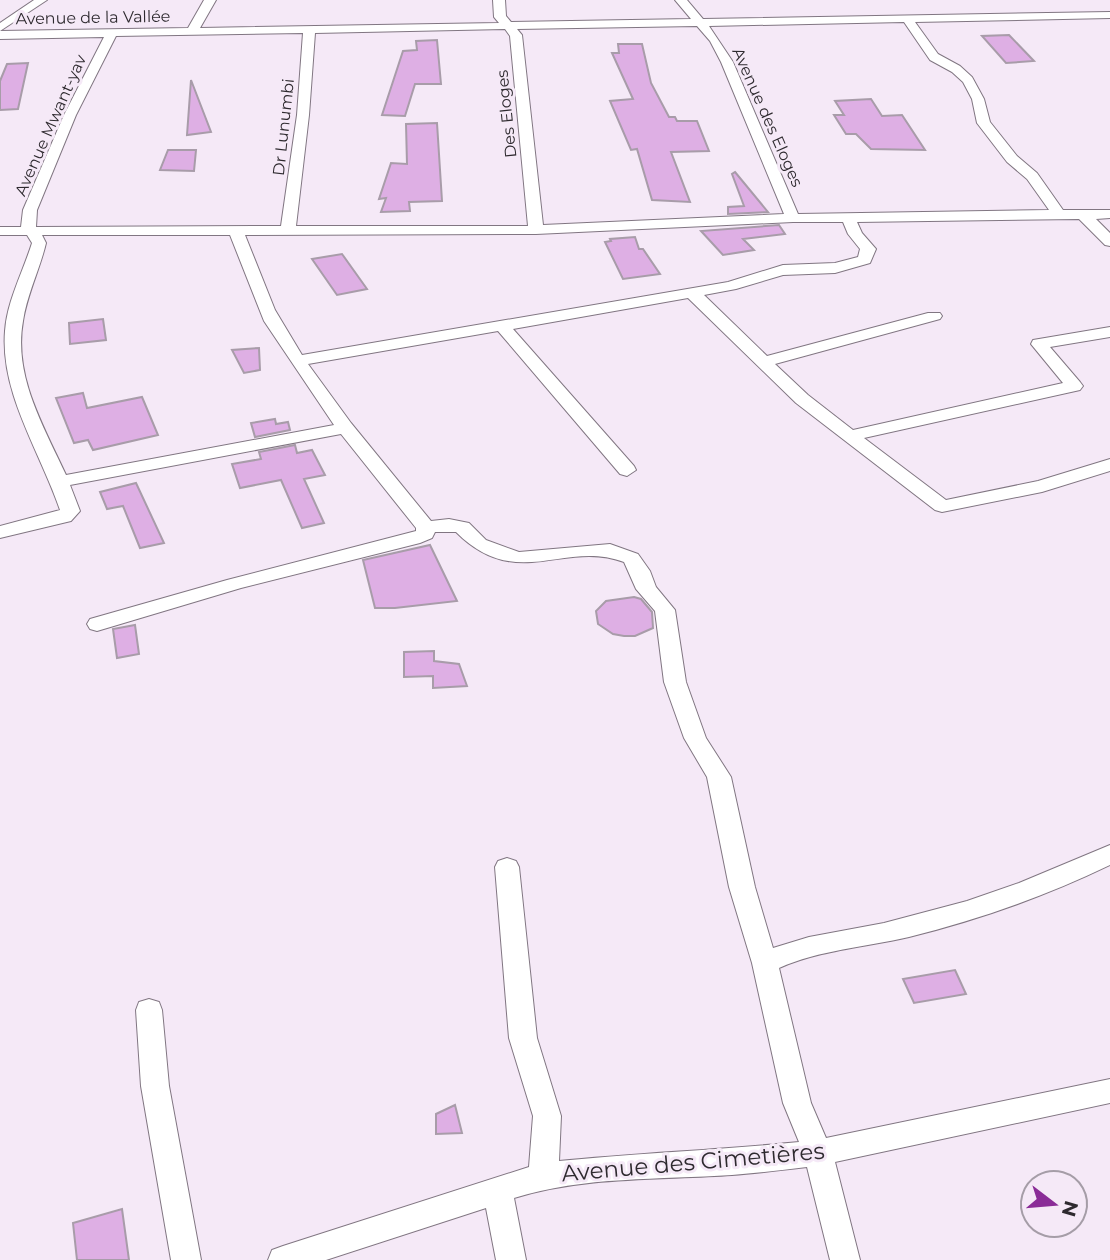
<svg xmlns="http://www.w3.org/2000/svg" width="1110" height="1260" font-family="Montserrat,sans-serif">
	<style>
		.building { fill: #deafe4; stroke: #a89ca9; stroke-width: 2 }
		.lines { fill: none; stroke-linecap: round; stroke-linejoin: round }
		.minor-casing { stroke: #817682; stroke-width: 2 }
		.minor { fill: #fff; fill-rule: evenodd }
		.labels { text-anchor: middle; stroke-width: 6; stroke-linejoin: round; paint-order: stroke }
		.far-street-label { font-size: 16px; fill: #2e2a2f; stroke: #f5e9f7 }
		.near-street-label { font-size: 23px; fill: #2e2a2f; stroke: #f5e9f7 }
	</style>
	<rect width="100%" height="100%" fill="#f5e9f7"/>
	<!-- building -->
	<g class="building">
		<polygon points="1009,35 1034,61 1006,63 982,36"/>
		<polygon points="437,40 441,84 415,84 405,116 382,115 403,51 417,50 416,41"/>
		<polygon points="618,44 642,44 651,83 669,117 675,117 677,121 697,121 709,151 671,152 690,202 652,200 637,149 631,150 610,101 633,99 612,53 619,53"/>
		<polygon points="28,63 18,109 0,110 0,81 7,64"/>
		<polygon points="191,80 211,132 187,135"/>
		<polygon points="871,99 882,116 902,115 925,150 871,149 856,134 846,134 834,115 844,115 835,101"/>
		<polygon points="437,123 442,201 409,202 410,211 381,212 386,198 379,199 391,163 407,164 406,124"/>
		<polygon points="168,150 196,150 194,171 160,170"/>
		<polygon points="735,172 768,212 728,214 728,207 744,206 732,174"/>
		<polygon points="779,225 785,234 743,239 754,250 723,255 701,231"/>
		<polygon points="635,237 639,249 643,249 660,274 623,279 605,242 611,241 610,239"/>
		<polygon points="342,254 367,289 337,295 312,259"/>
		<polygon points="103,319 106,340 70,344 69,323"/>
		<polygon points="259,348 260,370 244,373 232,350"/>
		<polygon points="83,393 87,408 142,397 158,435 93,450 88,440 74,443 56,398"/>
		<polygon points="275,419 276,424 288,422 290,430 255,437 251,423"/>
		<polygon points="295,445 297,453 312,450 325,475 304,479 324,523 302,528 281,480 240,488 232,464 261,459 259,452"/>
		<polygon points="136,483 164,543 140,548 123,506 107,509 100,492"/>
		<polygon points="430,545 457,601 395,608 375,608 363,560"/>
		<polygon points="634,597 641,599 652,612 653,628 635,636 624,636 613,634 598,624 596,611 606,601"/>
		<polygon points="135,625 139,654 117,658 113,629"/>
		<polygon points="434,651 434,661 459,664 467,686 433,688 433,676 404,677 404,652"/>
		<polygon points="955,970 966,994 914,1003 903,979"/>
		<polygon points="455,1105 462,1133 436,1134 436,1114"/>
		<polygon points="122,1209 129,1260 77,1260 73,1223"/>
	</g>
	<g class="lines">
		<defs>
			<g id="minor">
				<polygon points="34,0 47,0 0,31 0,23"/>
				<path d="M 204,0 L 216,0 L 200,28 L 499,23 L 494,17 L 493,0 L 505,0 L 506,16 L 511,22 L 691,19 L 675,0 L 687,0 L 703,19 L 1110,12 L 1110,18 L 915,22 L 938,54 L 960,66 L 972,77 L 984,99 L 990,122 L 1017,156 L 1037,173 L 1063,210 L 1110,210 L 1110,218 L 1096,219 L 1110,233 L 1110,246 L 1105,245 L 1079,219 L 857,222 L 862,233 L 876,249 L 870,263 L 835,273 L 783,275 L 736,289 L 704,295 L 767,356 L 928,313 L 940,313 L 942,316 L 940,319 L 775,364 L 808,395 L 853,430 L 1063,383 L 1031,344 L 1033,340 L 1110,327 L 1110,337 L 1050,347 L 1080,382 L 1083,386 L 1080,390 L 864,438 L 946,500 L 1038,481 L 1110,459 L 1110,471 L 1042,492 L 942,512 L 935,510 L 796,403 L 688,298 L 513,329 L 634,466 L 636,470 L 627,476 L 620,474 L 498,331 L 308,364 L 351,423 L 431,521 L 449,519 L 469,523 L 486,540 L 519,552 L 610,544 L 638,554 L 650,571 L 656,587 L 675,610 L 686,682 L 706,738 L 731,777 L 755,887 L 773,948 L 809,937 L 884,923 L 967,901 L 1019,883 L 1110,845 L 1110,865 C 1046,896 978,920 909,937 C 866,947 819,950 779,968 L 811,1103 L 826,1138 L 1110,1079 L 1110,1103 L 835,1162 L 860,1260 L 830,1260 L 807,1167 C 782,1170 757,1173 732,1175 C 660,1180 584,1176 514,1198 L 526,1260 L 496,1260 L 486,1208 L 326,1260 L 268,1260 L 272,1250 L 283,1246 L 529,1167 L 533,1116 L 509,1038 L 495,867 L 498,861 L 507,858 L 516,861 L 519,867 L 537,1038 L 561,1116 L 559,1161 C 639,1153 719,1150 799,1142 L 783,1103 L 752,963 L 729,887 L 707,777 L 684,738 L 664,682 L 655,611 L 636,589 L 624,562 C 564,539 517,593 456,532 L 435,532 L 432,538 L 420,543 L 241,588 L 97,631 L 90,629 L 87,624 L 90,619 L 227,580 L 416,531 L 416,528 L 341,434 L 70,485 L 80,511 L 71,521 L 0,538 L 0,526 L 60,510 C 41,453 0,394 5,331 C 7,301 23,272 32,243 L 27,235 L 0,235 L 0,227 L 21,227 L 23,210 L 64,115 L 104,37 L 0,39 L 0,31 L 188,28 ZM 904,22 L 930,60 L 952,72 L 963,82 L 972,99 L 977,123 L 1007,162 L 1027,179 L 1049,210 L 798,214 L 733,62 L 709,26 ZM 697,26 L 710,41 L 721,62 L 784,214 L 543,225 L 522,35 L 517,29 ZM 505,29 L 510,36 L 528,226 L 296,226 L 309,115 L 315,33 ZM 303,33 L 297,115 L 281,226 L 36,227 L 37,210 L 76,115 L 116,36 ZM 793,222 L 843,222 L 848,234 L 860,249 L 858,257 L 835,263 L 783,265 L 728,282 L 302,355 L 275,310 L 245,235 L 536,234 ZM 42,235 L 230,235 L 264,321 L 334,425 L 66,475 C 44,427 13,376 23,321 C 27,294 40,269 46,243 Z"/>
				<polygon points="149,999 159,1002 162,1010 169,1086 201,1260 171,1260 141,1086 136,1010 139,1002"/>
			</g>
		</defs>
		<!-- minor casing -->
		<use href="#minor" class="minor-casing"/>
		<!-- minor -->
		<use href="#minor" class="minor"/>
	</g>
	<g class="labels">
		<!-- far-street labels -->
		<g class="far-street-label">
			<text transform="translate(93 17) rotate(-1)" y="6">Avenue de la Vallée</text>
			<text transform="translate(506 114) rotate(-96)" y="6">Des Eloges</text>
			<text transform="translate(768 117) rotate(66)" y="6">Avenue des Eloges</text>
			<text transform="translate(50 125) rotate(-66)" y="6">Avenue Mwant-yav</text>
			<text transform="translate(283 127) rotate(-84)" y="6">Dr Lunumbi</text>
		</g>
		<!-- near-street labels -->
		<g class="near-street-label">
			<text transform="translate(693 1162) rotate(-5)" y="8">Avenue des Cimetières</text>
		</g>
	</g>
	<!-- north arrow -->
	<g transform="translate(1054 1204) rotate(106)"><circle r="33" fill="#f5e9f7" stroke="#a59da7" stroke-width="2"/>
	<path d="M0-5L12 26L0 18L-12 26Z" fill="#8a2c97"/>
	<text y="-10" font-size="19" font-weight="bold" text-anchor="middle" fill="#2e2a2f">N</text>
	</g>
</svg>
